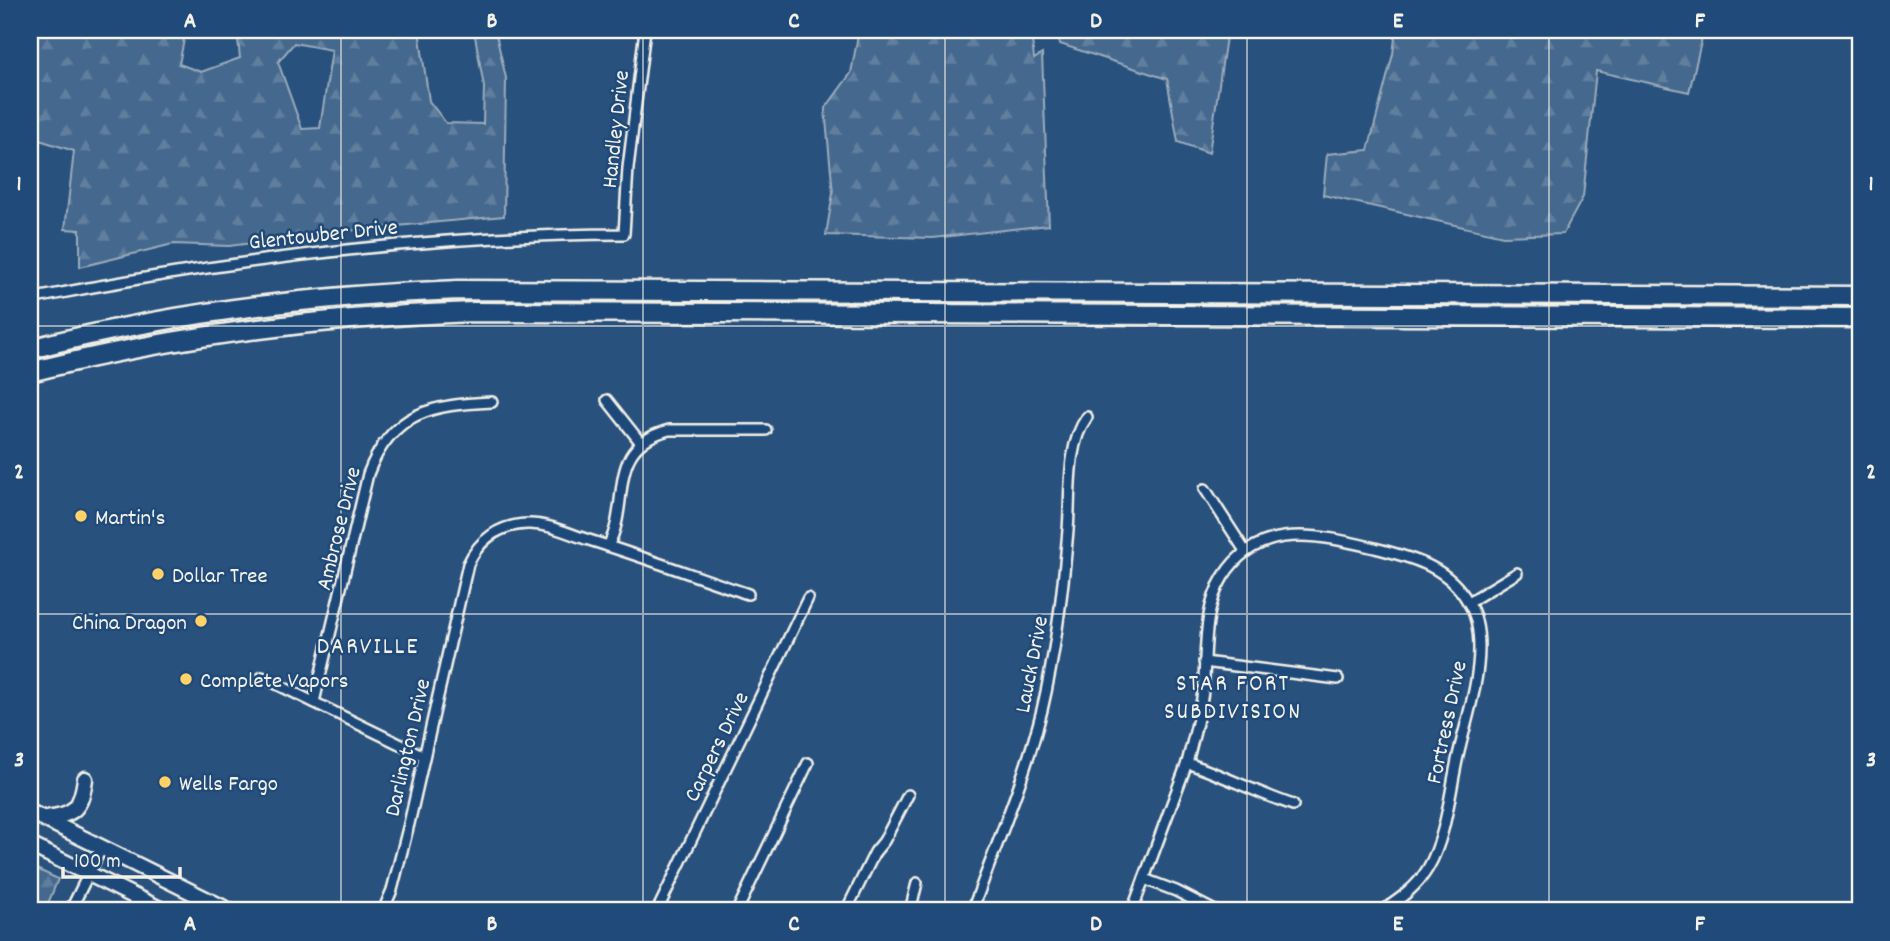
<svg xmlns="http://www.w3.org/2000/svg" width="1890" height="941" font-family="Dekko,sans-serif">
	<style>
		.forest { fill: url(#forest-firs); stroke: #9cacbb; stroke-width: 2; fill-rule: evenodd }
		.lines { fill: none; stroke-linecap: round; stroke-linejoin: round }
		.street-casing { stroke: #f4f1e8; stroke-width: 14 }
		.primary-casing { stroke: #f4f1e8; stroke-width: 19 }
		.highway-casing { stroke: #f4f1e8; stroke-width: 23 }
		.street { stroke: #1f4a7a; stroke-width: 9 }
		.primary { stroke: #1f4a7a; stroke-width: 14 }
		.highway { stroke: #1f4a7a; stroke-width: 18 }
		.grid { fill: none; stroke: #f4f1e8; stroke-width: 2; stroke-opacity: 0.55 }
		.poi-dot { fill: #ffd166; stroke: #1f4a7a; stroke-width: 2.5 }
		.labels { text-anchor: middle; stroke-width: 5; stroke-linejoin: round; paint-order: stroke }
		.street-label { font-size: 23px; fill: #f4f1e8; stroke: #1f4a7a }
		.poi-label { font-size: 23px; fill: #f4f1e8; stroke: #1f4a7a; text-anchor: start }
		.neighbourhood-label { font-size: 24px; letter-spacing: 2px; fill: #f4f1e8; stroke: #1f4a7a }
		.neatline { fill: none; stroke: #f4f1e8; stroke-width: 2.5 }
		.grid-label { font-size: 23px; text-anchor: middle; font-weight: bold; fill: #f4f1e8 }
	</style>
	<defs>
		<pattern id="forest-firs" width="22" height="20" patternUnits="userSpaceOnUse" patternTransform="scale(1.75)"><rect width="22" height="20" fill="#45688e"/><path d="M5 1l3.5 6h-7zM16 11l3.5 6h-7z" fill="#607e9e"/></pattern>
	</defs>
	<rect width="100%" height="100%" fill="#28517e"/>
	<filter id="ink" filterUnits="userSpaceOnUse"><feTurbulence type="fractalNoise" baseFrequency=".0143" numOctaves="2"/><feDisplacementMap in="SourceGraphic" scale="14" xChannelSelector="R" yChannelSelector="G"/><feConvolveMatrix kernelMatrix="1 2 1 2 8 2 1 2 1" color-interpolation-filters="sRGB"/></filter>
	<g filter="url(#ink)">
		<!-- forest -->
		<g class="forest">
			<path d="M 30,30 L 186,30 L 179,64 L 201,72 L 240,58 L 237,30 L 419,30 L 429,101 L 446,123 L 483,124 L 484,87 L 474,30 L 495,30 L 506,78 L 504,216 L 364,229 L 229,246 L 173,244 L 80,267 L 80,230 L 65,229 L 74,151 L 30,137 ZM 294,43 L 332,50 L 320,128 L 302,129 L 278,62 Z"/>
			<polygon points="859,30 1031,30 1034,59 1042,54 1049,225 933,238 826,235 833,193 825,109 851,73"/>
			<polygon points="1056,30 1227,30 1209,153 1178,142 1167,79 1060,44"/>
			<polygon points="1396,30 1704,30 1689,92 1596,71 1583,197 1563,234 1503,236 1323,195 1327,154 1368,150 1393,54"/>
			<polygon points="30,866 58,879 45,911 30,911"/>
		</g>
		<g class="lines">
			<defs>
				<g id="street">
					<path d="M 30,299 C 226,260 423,235 624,234 L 628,168 L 645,30"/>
					<polyline points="607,400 641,443"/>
					<polyline points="1205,489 1245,551"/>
					<path d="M 608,546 C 632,502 604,447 669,430 L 766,430"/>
					<polyline points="1469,602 1517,573"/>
					<polyline points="1204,662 1338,679"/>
					<polyline points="262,677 424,756"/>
					<path d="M 314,702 L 368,474 C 392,411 432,405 492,402"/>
					<path d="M 1187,763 C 1223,775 1257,793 1293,805"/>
					<polyline points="1144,879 1176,891 1215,911"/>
					<polyline points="70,911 102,847"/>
					<path d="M 383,911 L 392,890 L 409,824 L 468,564 C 479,540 499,525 527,524 C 548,523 569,534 589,540 C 643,557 695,576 748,594"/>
					<polyline points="657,911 808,598"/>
					<polyline points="737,911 808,763"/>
					<polyline points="846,911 875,852 884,841 908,795"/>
					<polyline points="910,911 917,883"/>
					<path d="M 972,911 C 996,845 1025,778 1042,710 C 1056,651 1063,591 1068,530 C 1071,495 1066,446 1087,417"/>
					<path d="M 1132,911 L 1187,763 C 1193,739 1200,715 1203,691 C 1207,653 1202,611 1223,577 C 1258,520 1321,535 1375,548 C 1412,558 1448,566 1468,602 C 1476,614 1479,633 1479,648 C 1479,684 1466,721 1458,756 C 1450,791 1446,838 1428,868 C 1417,887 1400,899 1382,911"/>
				</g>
				<g id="primary">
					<polyline points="30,812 230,911"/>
					<path d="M 46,818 C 75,815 81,808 85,779"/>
					<polyline points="30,845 164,911"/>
				</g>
				<g id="highway">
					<path d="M 30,349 C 170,313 315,295 459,290 L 1860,296"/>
					<path d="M 30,372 C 175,335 324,317 473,312 L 1860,318"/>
				</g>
			</defs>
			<!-- street casing -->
			<use href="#street" class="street-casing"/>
			<!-- primary casing -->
			<use href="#primary" class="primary-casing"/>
			<!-- highway casing -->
			<use href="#highway" class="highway-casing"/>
			<!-- street -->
			<use href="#street" class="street"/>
			<!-- primary -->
			<use href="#primary" class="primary"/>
			<!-- highway -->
			<use href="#highway" class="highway"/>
		</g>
	</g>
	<!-- grid -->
	<path class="grid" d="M 341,30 L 341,911M 643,30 L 643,911M 945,30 L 945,911M 1247,30 L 1247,911M 1549,30 L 1549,911M 30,326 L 1860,326M 30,614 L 1860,614"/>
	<!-- markers -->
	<g class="poi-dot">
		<circle cx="81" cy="516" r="7"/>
		<circle cx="158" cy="574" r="7"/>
		<circle cx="201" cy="621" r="7"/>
		<circle cx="186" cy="679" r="7"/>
		<circle cx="165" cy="782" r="7"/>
	</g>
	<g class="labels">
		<!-- street labels -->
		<g class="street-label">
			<text transform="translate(614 129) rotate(-84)" y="8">Handley Drive</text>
			<text transform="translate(323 233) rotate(-6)" y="8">Glentowber Drive</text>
			<text transform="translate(337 528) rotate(-76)" y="8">Ambrose Drive</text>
			<text transform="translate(1030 664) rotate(-79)" y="8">Lauck Drive</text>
			<text transform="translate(1445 722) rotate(-78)" y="8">Fortress Drive</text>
			<text transform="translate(715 746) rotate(-64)" y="8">Carpers Drive</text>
			<text transform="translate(406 747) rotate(-77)" y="8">Darlington Drive</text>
		</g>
		<!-- poi labels -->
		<g class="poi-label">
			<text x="95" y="524">Martin's</text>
			<text x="172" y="582">Dollar Tree</text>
			<text x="187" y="629" text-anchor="end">China Dragon</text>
			<text x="200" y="687">Complete Vapors</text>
			<text x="179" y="790">Wells Fargo</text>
		</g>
		<!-- neighbourhood labels -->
		<g class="neighbourhood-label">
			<text x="368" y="653">DARVILLE</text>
			<text x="1233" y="690">STAR FORT<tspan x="1233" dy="28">SUBDIVISION</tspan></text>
		</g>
	</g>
	<!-- margin -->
	<rect width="1890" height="941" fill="none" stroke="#1f4a7a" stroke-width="77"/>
	<!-- scale -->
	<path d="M63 867v10h117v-10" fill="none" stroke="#f4f1e8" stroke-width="3.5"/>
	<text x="74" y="867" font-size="21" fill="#f4f1e8" stroke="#1f4a7a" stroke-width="5" paint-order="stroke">100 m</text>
	<rect x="38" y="38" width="1814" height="864" class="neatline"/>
	<g class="grid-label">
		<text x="190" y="27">A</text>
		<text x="492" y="27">B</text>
		<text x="794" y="27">C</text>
		<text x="1096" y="27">D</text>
		<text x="1398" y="27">E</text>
		<text x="1700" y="27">F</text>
		<text x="19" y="190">1</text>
		<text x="1871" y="190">1</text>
		<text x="19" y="478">2</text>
		<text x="1871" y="478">2</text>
		<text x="19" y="766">3</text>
		<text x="1871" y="766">3</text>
		<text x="190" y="930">A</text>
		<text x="492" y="930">B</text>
		<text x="794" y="930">C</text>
		<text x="1096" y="930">D</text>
		<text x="1398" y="930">E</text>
		<text x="1700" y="930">F</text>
	</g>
</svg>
